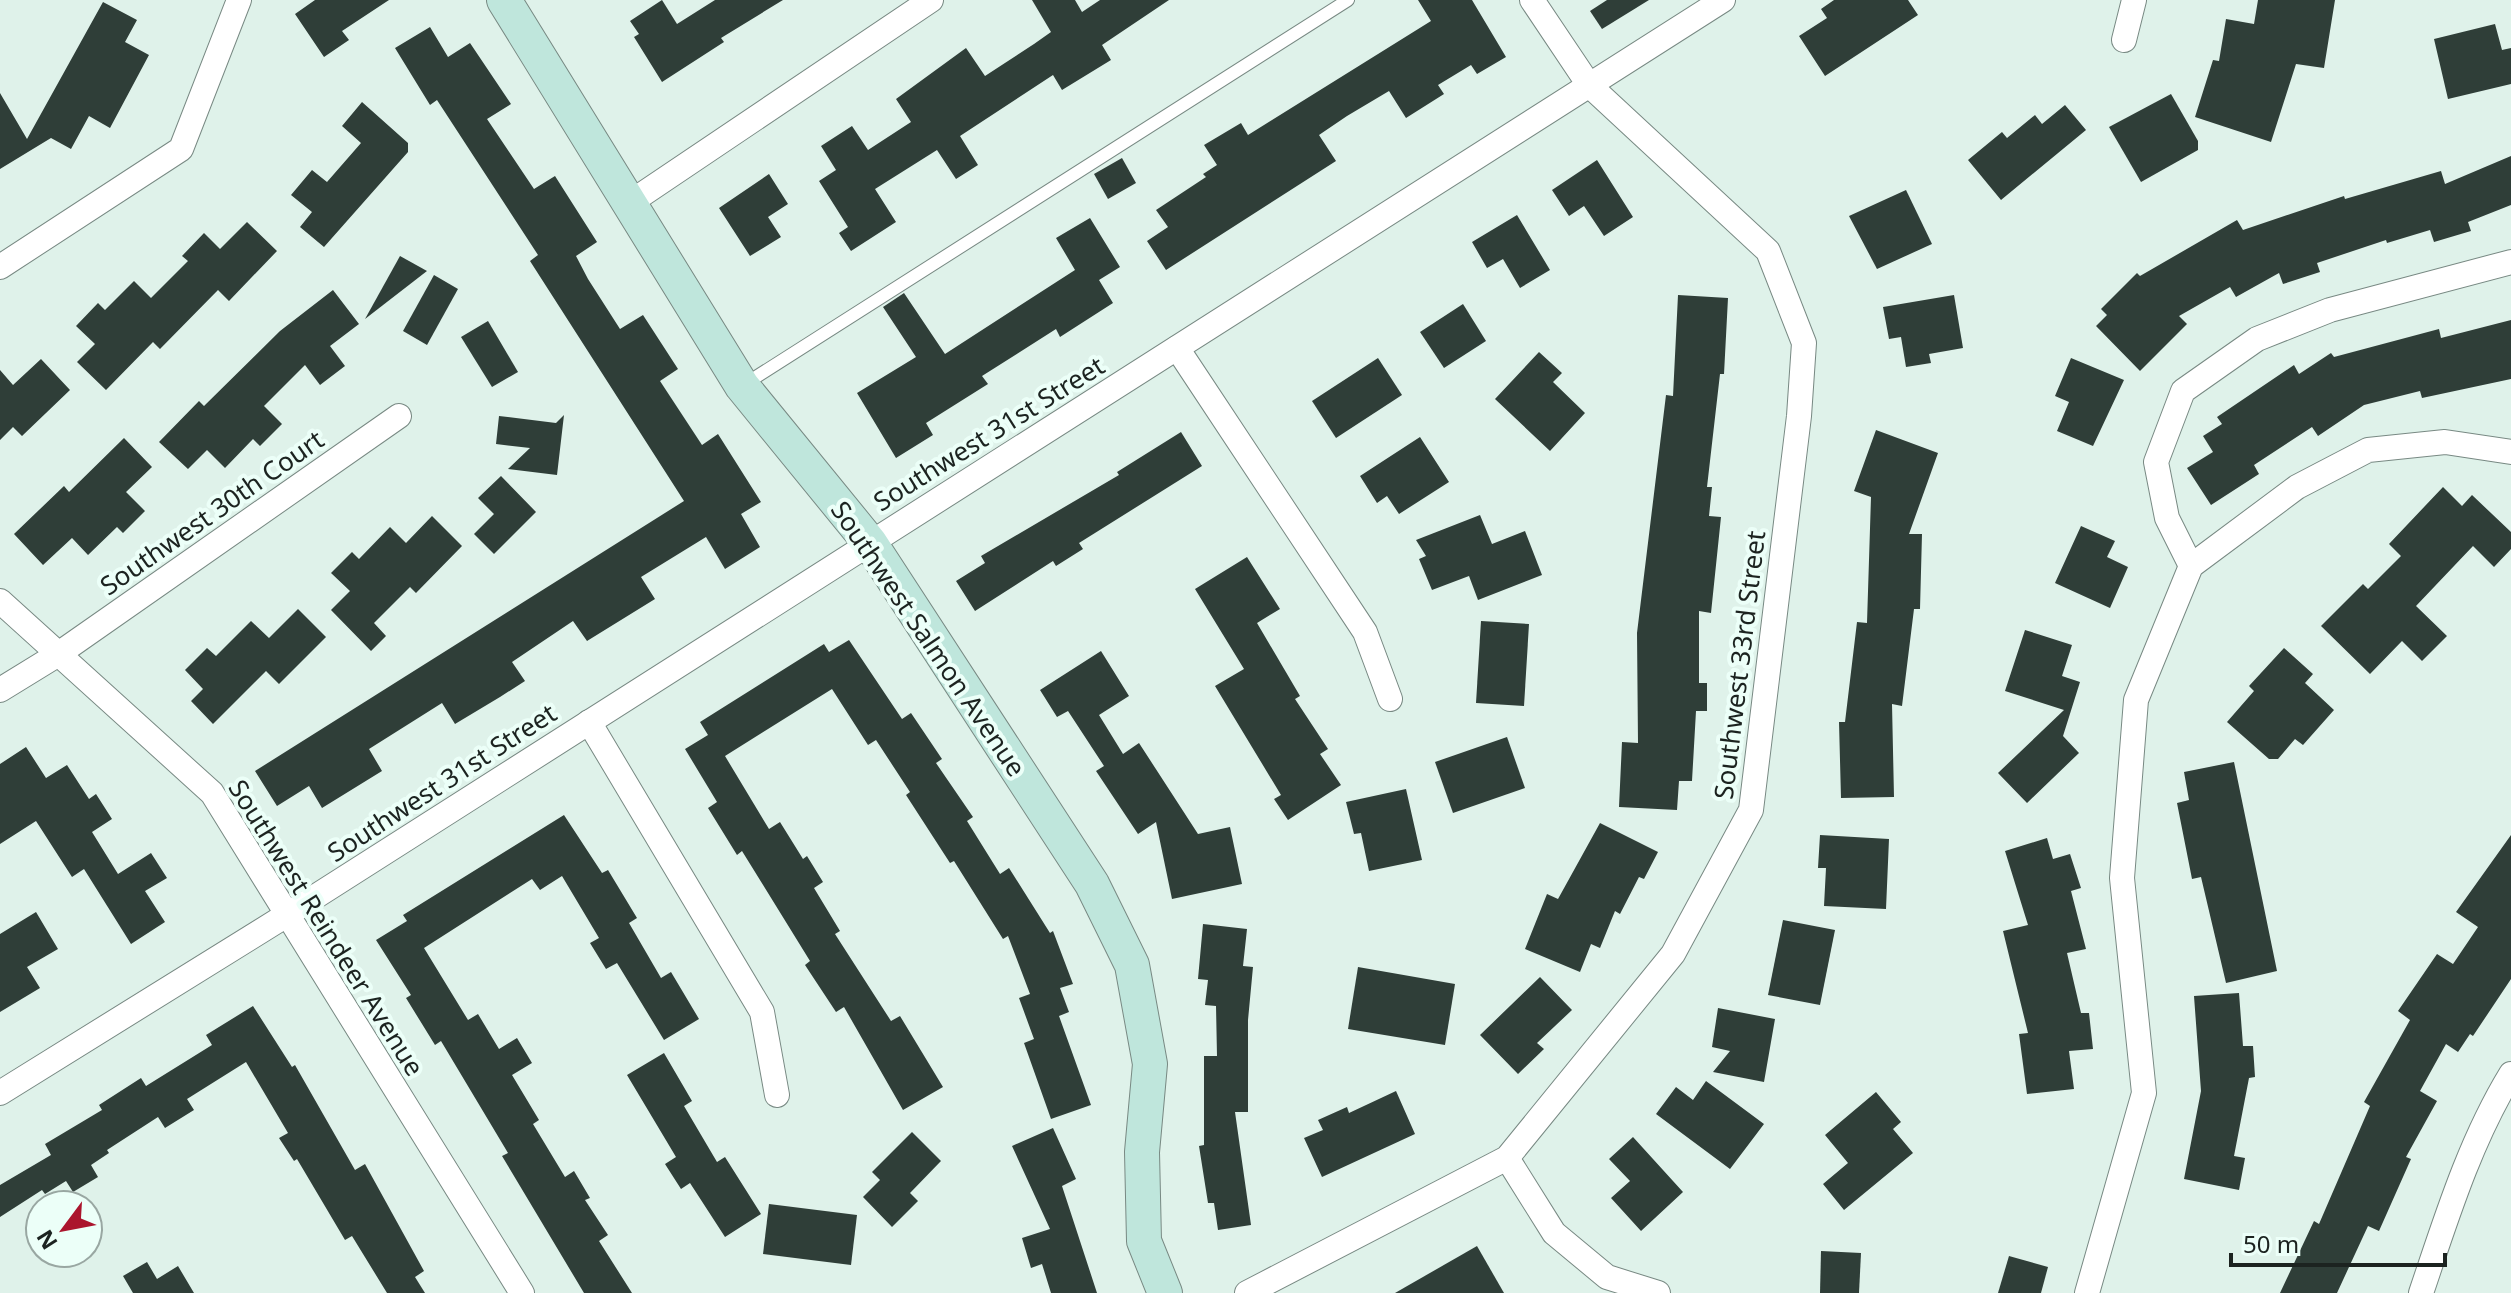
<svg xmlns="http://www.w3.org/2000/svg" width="2511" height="1293" font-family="'Noto Sans',sans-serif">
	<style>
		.building { fill: #2f3e38 }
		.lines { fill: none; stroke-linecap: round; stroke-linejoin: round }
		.lane-casing { stroke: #788983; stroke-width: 14 }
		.street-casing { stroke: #788983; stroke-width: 26 }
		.secondary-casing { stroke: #788983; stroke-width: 36 }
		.lane { stroke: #fff; stroke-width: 12 }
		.street { stroke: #fff; stroke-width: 24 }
		.secondary { stroke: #bfe6dc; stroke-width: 34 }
		.labels { text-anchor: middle; stroke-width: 8; stroke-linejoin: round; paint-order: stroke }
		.street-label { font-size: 26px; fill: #1c2320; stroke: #ecfff8 }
	</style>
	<rect width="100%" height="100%" fill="#dff2ea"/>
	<!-- building -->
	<g class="building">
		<polygon points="315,0 389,0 342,31 349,40 324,57 295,14"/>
		<polygon points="662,0 677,24 715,0 783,0 721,38 724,42 662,82 634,37 639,34 630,21"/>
		<polygon points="1032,0 1075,0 1082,12 1100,0 1169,0 1102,45 1111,60 1062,90 1053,75 960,136 978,165 956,179 937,150 875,189 896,222 851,251 839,233 848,227 819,181 836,170 821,146 852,126 868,150 911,122 896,99 966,48 985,76 1034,44 1051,32"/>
		<polygon points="1418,0 1472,0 1506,57 1477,74 1471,65 1438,85 1444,94 1406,118 1389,91 1347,116 1319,135 1336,161 1166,270 1147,241 1168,227 1156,210 1206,177 1203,174 1217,165 1204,145 1241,123 1248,135 1431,21"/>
		<polygon points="1607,0 1649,0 1602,29 1590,11"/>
		<polygon points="1834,0 1908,0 1918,15 1825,76 1799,36 1827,18 1821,9"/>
		<polygon points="2258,0 2335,0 2324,68 2296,64 2271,142 2195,117 2213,60 2219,61 2226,19 2254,24"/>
		<polygon points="103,2 137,20 125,42 149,55 110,128 89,116 71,149 51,138 0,169 0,93 27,139"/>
		<polygon points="2495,24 2502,50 2511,48 2511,84 2448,99 2434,39"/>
		<polygon points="430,27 448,57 470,43 511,104 487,119 534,189 555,176 597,242 576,256 588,279 620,329 643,315 678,369 660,381 702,445 718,434 761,502 741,514 760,547 725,569 706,537 641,577 655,599 587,641 573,621 512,662 525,681 500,697 455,724 442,703 369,749 382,771 322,808 309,786 277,806 255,771 684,501 530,261 538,255 437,100 430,105 395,48"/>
		<polygon points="2171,94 2198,141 2198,150 2141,182 2109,127"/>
		<polygon points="362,102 408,143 408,152 324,247 300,227 312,212 291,195 312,170 327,182 361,143 342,126"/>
		<polygon points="2065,105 2086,130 2001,200 1968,160 2002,132 2007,138 2035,115 2042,124"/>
		<polygon points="2511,156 2511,205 2468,222 2471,231 2434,242 2430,230 2387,243 2386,240 2317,263 2320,272 2283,284 2279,273 2236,297 2230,287 2179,316 2187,324 2140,371 2096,326 2107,315 2101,309 2137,273 2140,276 2237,220 2243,230 2344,196 2345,199 2441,171 2445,184"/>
		<polygon points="1122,158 1136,183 1108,199 1094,174"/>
		<polygon points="1597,160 1633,217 1604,236 1584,206 1569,216 1552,190"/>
		<polygon points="769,174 788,204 768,217 781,237 750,256 719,208"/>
		<polygon points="1906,190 1932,244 1877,269 1849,216"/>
		<polygon points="1517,215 1550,270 1520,288 1503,259 1487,268 1472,242"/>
		<polygon points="1090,218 1120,267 1099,280 1113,303 1060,337 1056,329 982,376 988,384 926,423 933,435 896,458 857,393 916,357 883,307 904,293 945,354 1075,270 1056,238"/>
		<polygon points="247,222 277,251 229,301 218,290 160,349 153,342 106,390 77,362 95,344 76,326 98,303 105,310 134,281 151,298 188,261 182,256 204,233 220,249"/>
		<polygon points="400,256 427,271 365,319"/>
		<polygon points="434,275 458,289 427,345 403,331"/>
		<polygon points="333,290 359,324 330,346 345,366 320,385 305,365 264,406 282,424 260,446 253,439 225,468 207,450 188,469 159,442 199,401 204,406 280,331"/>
		<polygon points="1678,295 1728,298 1724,374 1720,374 1707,487 1712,487 1709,516 1721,517 1711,613 1699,611 1699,683 1707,683 1707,711 1696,711 1692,781 1679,781 1677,810 1619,807 1622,742 1638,743 1637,633 1666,395 1673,396"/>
		<polygon points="1954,295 1963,348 1929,354 1931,363 1906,367 1901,337 1889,339 1883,307"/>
		<polygon points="1463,304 1486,341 1444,368 1420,332"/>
		<polygon points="2511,320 2511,379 2422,398 2420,391 2364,405 2318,436 2312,427 2254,465 2259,474 2211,505 2187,468 2213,452 2203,436 2222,424 2217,417 2294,365 2299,374 2331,353 2334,357 2439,329 2441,338"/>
		<polygon points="488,321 518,372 492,387 461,337"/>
		<polygon points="1539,352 1562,373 1553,382 1585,413 1550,451 1495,399"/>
		<polygon points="1378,358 1402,395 1336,438 1312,401"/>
		<polygon points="2071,358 2124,380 2093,446 2057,431 2069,402 2055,396"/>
		<polygon points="41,359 70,390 22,436 13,427 0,440 0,370 13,385"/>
		<polygon points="564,415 557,475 508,469 530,448 496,444 499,416 556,423"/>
		<polygon points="1876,430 1938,453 1909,534 1922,534 1920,609 1914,609 1902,706 1892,704 1894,797 1841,798 1839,722 1845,722 1857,622 1867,623 1871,497 1854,491"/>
		<polygon points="1181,432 1202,466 1079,543 1083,549 1056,566 1053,561 975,611 956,581 985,563 981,556 1119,475 1117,472"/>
		<polygon points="1420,437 1449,482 1399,514 1387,496 1377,503 1360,476"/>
		<polygon points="124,438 152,467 126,492 145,511 123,533 117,527 88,555 72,538 43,565 14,534 64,486 69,492"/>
		<polygon points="501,476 536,512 494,554 474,534 494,514 478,498"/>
		<polygon points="2443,487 2462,506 2472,495 2511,532 2511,549 2494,567 2473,546 2416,606 2447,636 2422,661 2402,641 2370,674 2321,626 2363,584 2368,589 2401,556 2389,544"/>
		<polygon points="1480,515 1492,544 1525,531 1542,575 1478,600 1469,576 1432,590 1419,559 1426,556 1416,540"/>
		<polygon points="432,516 462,546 416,593 410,587 374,623 386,636 371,651 331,610 350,591 331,573 352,552 359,559 390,527 406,543"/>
		<polygon points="2081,526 2115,541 2107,557 2128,567 2110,608 2055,583"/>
		<polygon points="1247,557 1280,609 1257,623 1300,696 1295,699 1328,749 1320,754 1341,785 1288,820 1274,799 1281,795 1215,686 1244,669 1195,589"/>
		<polygon points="298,609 326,637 279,684 266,671 213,724 191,701 203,689 185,670 207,648 216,656 251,621 269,638"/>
		<polygon points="1481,621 1529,624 1524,706 1476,703"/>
		<polygon points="2025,630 2072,645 2062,676 2080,682 2063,736 2079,753 2027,803 1998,773 2064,710 2005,691"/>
		<polygon points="849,640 902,719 911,713 942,759 936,763 973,817 967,821 1000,874 1009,868 1050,933 1053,931 1073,984 1060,988 1069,1012 1059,1016 1091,1105 1051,1119 1024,1043 1034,1039 1019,998 1030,994 1008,936 1003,939 954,861 950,863 906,795 910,792 876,740 868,745 832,689 725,756 769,829 780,822 803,859 807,856 823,882 814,888 840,931 835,934 891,1021 900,1016 943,1087 903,1110 844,1007 836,1012 805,965 810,961 742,851 737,855 708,808 717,802 685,749 708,735 700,722 824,644 829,652"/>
		<polygon points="2284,648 2313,674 2305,683 2334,710 2303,745 2295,739 2278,759 2269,759 2227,722 2254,691 2249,686"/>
		<polygon points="1101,651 1129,696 1099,715 1123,754 1139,743 1198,834 1230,827 1242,884 1172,899 1156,822 1138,834 1096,771 1104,766 1068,711 1057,717 1040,690"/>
		<polygon points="1507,737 1525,788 1453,813 1435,762"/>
		<polygon points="26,747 46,778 67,765 89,799 96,794 112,819 92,832 118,874 151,853 167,878 145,891 165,922 131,944 84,869 72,877 36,821 0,844 0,764"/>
		<polygon points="2234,762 2277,971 2226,983 2201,877 2192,879 2177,803 2189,800 2184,772"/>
		<polygon points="1406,789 1422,860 1369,871 1361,833 1354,834 1346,802"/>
		<polygon points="564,815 602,873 608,870 637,918 629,923 661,978 671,972 699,1019 664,1040 617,963 606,969 590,943 599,938 562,876 540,890 532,879 424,948 468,1020 478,1014 499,1049 517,1038 532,1063 512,1075 539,1120 533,1124 565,1177 574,1171 590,1198 585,1200 608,1235 599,1241 632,1293 584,1293 502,1156 508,1153 441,1041 435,1045 406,998 411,995 376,940 407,921 403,915"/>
		<polygon points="1600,823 1658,852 1644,879 1639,877 1620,914 1615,911 1600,948 1591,944 1580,972 1525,949 1547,894 1558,899"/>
		<polygon points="1820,835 1889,839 1886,909 1824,906 1826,868 1818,868"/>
		<polygon points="2511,835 2511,979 2473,1036 2470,1034 2458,1052 2446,1044 2420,1091 2437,1101 2406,1157 2411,1159 2379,1231 2368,1226 2337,1293 2280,1293 2314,1221 2319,1224 2370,1106 2364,1102 2410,1020 2398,1011 2437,954 2453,964 2478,927 2456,912"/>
		<polygon points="2047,838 2053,859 2070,854 2081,888 2071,891 2086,949 2067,953 2081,1013 2089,1013 2093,1049 2069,1051 2074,1089 2027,1094 2019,1034 2028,1033 2003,931 2028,925 2005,851"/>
		<polygon points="36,912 58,949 27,967 40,988 0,1012 0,934"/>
		<polygon points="1783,920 1835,930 1820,1005 1768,995"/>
		<polygon points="1203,924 1247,929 1243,966 1253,967 1248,1020 1248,1112 1235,1112 1251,1225 1218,1230 1214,1203 1208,1203 1199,1146 1204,1145 1204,1056 1217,1056 1216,1006 1205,1005 1208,980 1198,979"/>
		<polygon points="1358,967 1455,984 1445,1045 1348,1029"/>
		<polygon points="1540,977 1572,1010 1537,1043 1544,1049 1518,1074 1480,1035"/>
		<polygon points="2239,993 2243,1046 2253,1046 2255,1077 2249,1078 2234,1156 2245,1158 2239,1190 2184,1179 2201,1091 2194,996"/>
		<polygon points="253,1006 292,1067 295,1065 355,1170 365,1164 424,1271 415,1277 425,1293 387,1293 352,1236 345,1240 297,1159 294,1161 279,1138 288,1133 246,1062 187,1099 194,1110 165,1128 158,1117 107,1150 109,1153 91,1165 98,1177 73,1192 66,1181 45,1194 42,1190 0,1217 0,1185 51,1155 45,1144 102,1110 99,1105 141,1078 146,1086 212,1045 206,1035"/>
		<polygon points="1718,1008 1775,1019 1764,1082 1713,1072 1730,1051 1712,1047"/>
		<polygon points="664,1053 692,1101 684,1106 717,1162 725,1157 761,1214 725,1237 690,1183 681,1189 665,1164 676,1157 627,1075"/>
		<polygon points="1706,1081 1764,1124 1730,1169 1656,1114 1676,1087 1693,1100"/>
		<polygon points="1396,1091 1415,1134 1322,1177 1304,1138 1323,1130 1318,1120 1347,1107 1349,1113"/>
		<polygon points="1876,1092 1901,1122 1893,1129 1913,1153 1844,1210 1823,1184 1848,1163 1825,1135"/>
		<polygon points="1053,1128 1076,1179 1062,1186 1097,1293 1051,1293 1042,1264 1031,1268 1022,1238 1050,1229 1012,1146"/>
		<polygon points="912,1132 941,1161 910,1193 918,1201 892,1227 863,1197 880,1180 872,1172"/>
		<polygon points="1633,1137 1683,1192 1641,1231 1611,1198 1630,1181 1609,1159"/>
		<polygon points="769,1204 857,1215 851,1265 763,1254"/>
		<polygon points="1477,1246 1504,1293 1395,1293"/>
		<polygon points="1821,1251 1861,1253 1859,1293 1820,1293"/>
		<polygon points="2009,1256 2048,1267 2041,1293 1998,1293"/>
		<polygon points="147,1262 157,1279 178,1266 194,1293 133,1293 123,1276"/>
	</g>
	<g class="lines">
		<defs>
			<polyline id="lane" points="745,384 1348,0"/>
			<g id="street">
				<polyline points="2124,40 2134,0"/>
				<polyline points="628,204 931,0"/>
				<polyline points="0,267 181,149 239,0"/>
				<polyline points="1177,348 1365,632 1390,699"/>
				<polyline points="2191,566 2167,518 2156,462 2183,391 2257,339 2330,310 2511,262"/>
				<polyline points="0,601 212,793 522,1293"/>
				<polyline points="0,690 57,655 399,416"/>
				<polyline points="589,722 762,1012 777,1095"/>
				<polyline points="0,1093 285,916 1723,0"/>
				<polyline points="1507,1158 1554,1233 1607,1277 1658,1293"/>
				<polyline points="1247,1293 1507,1158 1673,954 1751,810 1799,416 1804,343 1768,251 1589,85 1532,0"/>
				<polyline points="2087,1293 2144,1093 2122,878 2136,700 2191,566 2297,487 2368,450 2445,442 2511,452"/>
				<path d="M 2421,1293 C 2446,1219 2470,1141 2511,1074"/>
			</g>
			<polyline id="secondary" points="504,0 742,386 870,543 1092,884 1132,965 1150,1064 1142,1152 1144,1241 1165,1293"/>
		</defs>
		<!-- lane casing -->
		<use href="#lane" class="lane-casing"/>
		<!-- street casing -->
		<use href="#street" class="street-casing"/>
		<!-- secondary casing -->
		<use href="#secondary" class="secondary-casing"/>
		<!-- lane -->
		<use href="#lane" class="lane"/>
		<!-- street -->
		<use href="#street" class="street"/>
		<!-- secondary -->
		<use href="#secondary" class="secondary"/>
	</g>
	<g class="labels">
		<!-- street labels -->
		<g class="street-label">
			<text transform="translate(989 434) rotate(-32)" y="9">Southwest 31st Street</text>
			<text transform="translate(212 513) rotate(-35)" y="9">Southwest 30th Court</text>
			<text transform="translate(928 639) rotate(56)" y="9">Southwest Salmon Avenue</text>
			<text transform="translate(1740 665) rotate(-83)" y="9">Southwest 33rd Street</text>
			<text transform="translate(442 783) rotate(-33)" y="9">Southwest 31st Street</text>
			<text transform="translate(326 928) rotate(58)" y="9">Southwest Reindeer Avenue</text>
		</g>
	</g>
	<!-- north arrow -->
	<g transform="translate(64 1229) rotate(238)"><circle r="38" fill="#ecfff8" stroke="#99a7a2" stroke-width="2"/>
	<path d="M0-6L14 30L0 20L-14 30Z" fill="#ab152d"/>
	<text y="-12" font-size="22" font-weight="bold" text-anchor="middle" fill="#1c2320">N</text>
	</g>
	<!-- scale -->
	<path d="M2231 1253v12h214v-12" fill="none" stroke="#1c2320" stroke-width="4"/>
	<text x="2243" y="1253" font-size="24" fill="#1c2320" stroke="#ecfff8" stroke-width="6" paint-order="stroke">50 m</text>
</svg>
